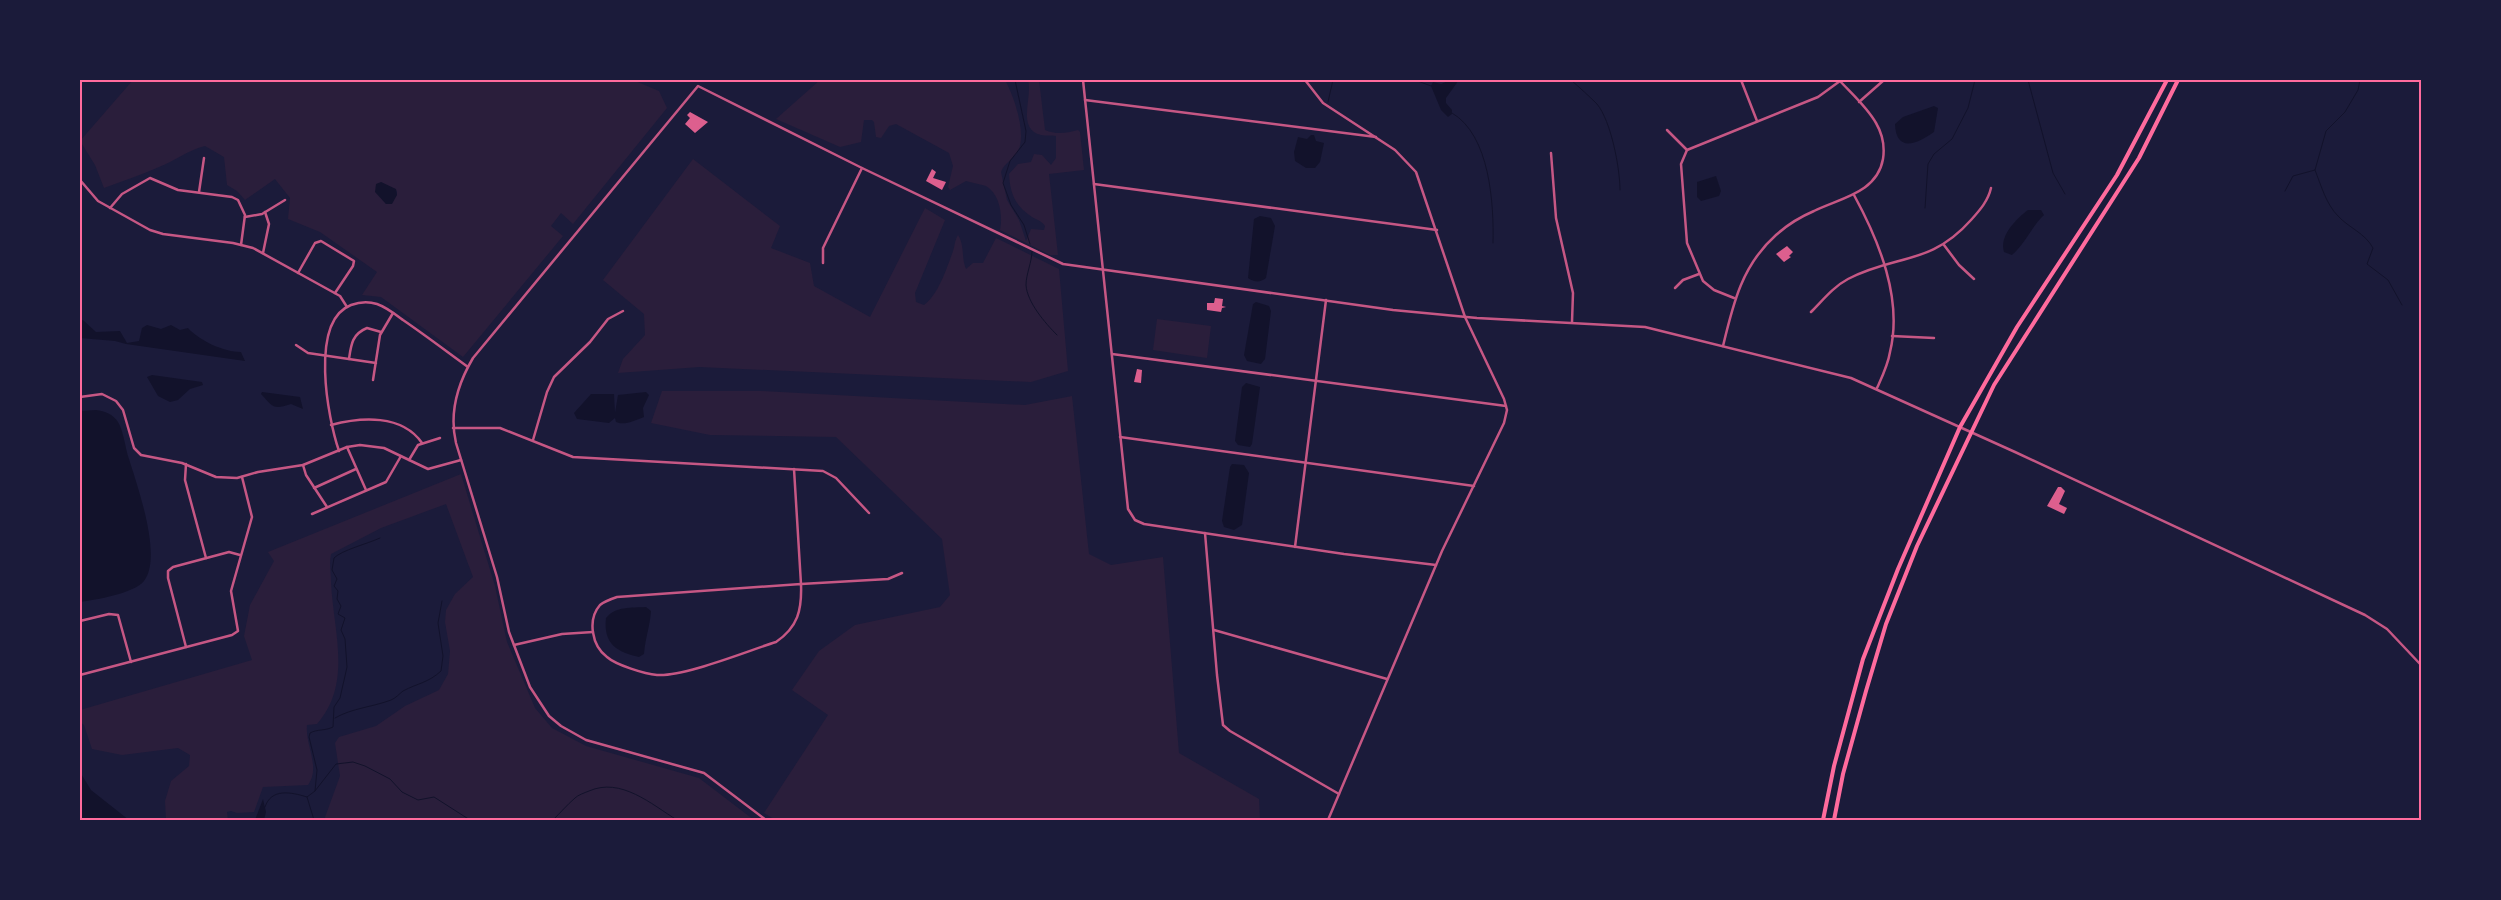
<svg xmlns="http://www.w3.org/2000/svg" width="2501" height="900" font-family="'PT Sans Narrow',sans-serif">
	<style>
		.green { fill: #2a1e3b; fill-rule: evenodd }
		.water { fill: #12122b }
		.lines { fill: none; stroke-linecap: round; stroke-linejoin: round }
		.stream { stroke: #12122b; stroke-width: 1 }
		.building { fill: #dd5f8e }
		.minor { stroke: #c65784; stroke-width: 2.5 }
		.tertiary { stroke: #c65784; stroke-width: 2.5 }
		.primary { stroke: #ff6b9d; stroke-width: 4 }
		.neatline { fill: none; stroke: #ff6b9d; stroke-width: 2 }
	</style>
	<rect width="100%" height="100%" fill="#1b1b3a"/>
	<!-- green -->
	<g class="green">
		<path d="M 133,80 L 633,80 L 659,91 L 667,108 L 573,224 L 561,213 L 551,226 L 563,236 L 463,357 L 381,297 L 362,295 L 377,272 L 320,232 L 288,219 L 290,198 L 275,179 L 245,200 L 237,191 L 227,185 L 224,157 L 205,146 C 188,150 175,161 159,167 C 141,175 122,181 104,188 L 95,165 L 80,141 ZM 381,182 L 397,191 L 397,195 L 386,204 L 381,198 Z"/>
		<path d="M 820,80 L 1005,80 C 1014,96 1027,134 1018,151 C 1014,159 1004,163 1001,172 L 1007,200 L 1019,220 L 1026,241 L 1031,229 L 1044,230 L 1045,226 C 1042,221 1037,220 1032,217 C 1015,206 1010,193 1009,174 L 1018,164 L 1031,162 L 1034,154 L 1042,155 L 1051,165 L 1056,158 L 1056,136 C 1051,135 1046,136 1041,135 C 1016,128 1033,98 1028,80 L 1039,80 L 1045,130 C 1057,135 1066,133 1078,130 L 1080,132 L 1084,170 L 1049,174 L 1058,255 L 1050,255 L 1000,230 C 1003,216 1000,194 986,186 C 980,184 972,183 966,181 L 950,190 L 948,187 L 953,166 L 949,153 L 896,124 L 889,126 L 881,138 L 876,137 L 874,122 L 872,120 L 864,120 L 861,142 L 840,147 L 776,119 Z"/>
		<path d="M 693,159 L 780,226 L 771,248 L 810,263 L 814,286 L 870,317 L 925,208 L 945,220 L 915,293 L 916,302 L 924,305 C 938,295 946,270 952,254 C 955,247 954,242 958,235 C 965,246 961,257 966,269 L 973,263 L 983,263 L 996,238 L 1059,269 L 1068,371 L 1031,382 L 699,367 L 618,373 L 623,359 L 645,335 L 644,314 L 603,280 Z"/>
		<polygon points="1157,319 1211,326 1207,358 1153,350"/>
		<polygon points="662,391 761,391 1025,405 1072,396 1089,554 1111,565 1163,557 1179,753 1259,799 1260,820 787,820 774,819 764,813 828,715 792,690 819,651 855,625 940,607 950,595 942,539 836,437 710,435 651,423"/>
		<path d="M 461,474 L 495,586 L 507,642 L 535,708 L 552,728 L 586,746 L 699,778 L 754,820 L 324,820 L 340,776 L 335,743 L 339,737 L 376,726 L 405,706 L 439,690 L 448,674 L 450,651 L 445,622 L 446,610 L 455,594 L 473,577 L 446,504 L 381,528 L 331,554 C 329,564 331,572 331,582 C 333,630 353,683 317,724 L 307,725 C 305,746 321,767 308,785 L 263,787 L 254,812 L 237,813 L 231,811 L 227,812 L 228,820 L 166,820 L 165,801 L 171,781 L 189,766 L 190,755 L 178,748 L 122,755 L 92,749 L 84,725 L 80,722 L 80,710 L 252,660 L 244,636 L 250,605 L 274,561 L 268,552 Z"/>
	</g>
	<!-- water -->
	<g class="water">
		<polygon points="1450,80 1459,80 1446,98 1446,103 1452,110 1452,114 1448,117 1441,110 1431,86 1433,82 1441,84"/>
		<path d="M 1934,106 L 1938,108 L 1934,132 C 1917,144 1896,153 1895,124 L 1903,117 Z"/>
		<polygon points="1311,135 1314,135 1316,141 1324,143 1320,162 1315,168 1306,168 1295,161 1294,152 1298,137 1307,139"/>
		<polygon points="1716,176 1721,191 1719,196 1701,201 1697,197 1697,182"/>
		<polygon points="381,182 396,189 397,195 392,204 386,204 375,192 376,184"/>
		<path d="M 2028,210 L 2041,210 L 2044,215 C 2032,226 2025,244 2012,255 L 2004,252 C 1999,236 2016,219 2028,210 Z"/>
		<path d="M 1260,216 L 1271,218 L 1275,226 L 1266,278 C 1260,283 1254,282 1248,278 L 1254,219 Z"/>
		<polygon points="1256,302 1269,306 1271,311 1265,359 1261,364 1247,361 1244,355 1253,304"/>
		<path d="M 83,320 L 96,332 L 120,331 L 127,343 L 139,341 L 142,328 L 147,325 L 161,329 L 171,325 L 180,330 L 188,328 C 200,341 224,352 241,352 L 245,361 L 126,344 L 115,341 L 80,338 L 80,321 Z"/>
		<polygon points="152,375 202,382 203,385 190,389 178,400 170,402 158,396 147,377"/>
		<polygon points="1246,383 1260,387 1252,444 1250,447 1238,445 1235,441 1242,387"/>
		<path d="M 262,392 L 300,397 L 303,409 L 291,404 C 273,410 273,407 261,394 Z"/>
		<path d="M 646,392 L 649,395 L 643,408 L 644,417 C 636,420 624,426 616,422 L 615,418 L 609,423 L 577,419 L 574,413 L 591,394 L 614,394 L 615,413 L 618,395 Z"/>
		<path d="M 96,410 C 105,411 113,414 118,422 C 124,432 125,448 129,459 C 137,485 163,557 144,581 C 135,593 95,600 80,602 L 80,411 Z"/>
		<polygon points="1232,464 1244,465 1249,473 1242,525 1234,530 1224,527 1222,521 1230,467"/>
		<path d="M 646,607 L 651,611 C 650,626 645,639 644,654 L 639,657 C 617,652 603,644 606,618 C 616,606 631,608 646,607 Z"/>
		<polygon points="80,772 91,790 129,820 80,820"/>
		<polygon points="263,799 266,812 264,820 255,820"/>
	</g>
	<g class="lines">
		<!-- stream -->
		<g class="stream">
			<polyline points="1015,80 1026,131 1025,142 1010,161 1003,183 1011,205 1024,225 1030,244"/>
			<polyline points="1415,80 1431,86"/>
			<path d="M 1571,80 C 1580,88 1589,96 1597,104 C 1611,121 1620,168 1620,190"/>
			<polyline points="2028,80 2053,173 2065,194"/>
			<polyline points="1328,102 1333,80"/>
			<path d="M 1452,113 C 1490,135 1494,204 1493,243"/>
			<path d="M 2315,170 C 2321,185 2326,204 2338,216 C 2349,228 2365,233 2373,248 L 2367,264 L 2388,280 L 2402,305"/>
			<polyline points="2285,191 2293,176 2315,170 2326,131 2345,112 2358,90 2360,80"/>
			<polyline points="1925,208 1928,164 1934,154 1952,139 1968,108 1975,80"/>
			<path d="M 1032,251 C 1032,262 1026,274 1026,285 C 1027,302 1045,323 1057,335"/>
			<path d="M 335,718 C 352,708 373,707 391,700 C 396,698 399,694 403,691 C 418,683 428,683 441,671 L 443,656 L 438,623 L 442,601"/>
			<polyline points="315,791 336,764 353,762 365,766 390,779 402,792 418,800 434,797 470,820"/>
			<polyline points="307,797 314,820"/>
			<path d="M 265,807 C 271,788 291,792 307,797 L 315,791 L 317,770 L 309,737 L 310,733 C 317,729 325,731 333,727 L 334,707 L 340,698 L 347,667 L 345,639 L 341,630 L 345,618 L 338,614 L 341,606 L 337,599 L 338,591 L 334,586 L 337,579 L 332,570 L 334,558 C 342,550 367,544 380,538"/>
			<path d="M 553,820 C 560,813 567,805 575,798 C 578,795 584,793 589,791 C 621,777 651,804 677,820"/>
		</g>
	</g>
	<!-- building -->
	<g class="building">
		<polygon points="690,112 708,122 695,133 685,124 690,118 687,115"/>
		<polygon points="932,169 936,172 933,178 946,182 942,190 926,181"/>
		<polygon points="1787,246 1793,252 1789,256 1791,257 1784,262 1776,254"/>
		<polygon points="1215,298 1223,299 1222,306 1226,307 1222,308 1221,312 1207,310 1207,303 1214,303"/>
		<polygon points="1137,369 1142,370 1141,383 1134,382"/>
		<polygon points="2058,487 2061,487 2065,491 2059,504 2067,508 2064,514 2047,506"/>
	</g>
	<g class="lines">
		<!-- minor -->
		<g class="minor">
			<polyline points="1083,80 1128,509 1135,520 1144,524 1344,554 1436,565"/>
			<polyline points="1305,80 1323,103 1395,150 1416,172 1465,317 1504,399 1507,410 1504,423 1442,551 1328,820"/>
			<polyline points="1741,80 1757,121"/>
			<polyline points="1085,100 1376,137"/>
			<polyline points="1859,102 1884,80"/>
			<polyline points="1667,130 1687,150"/>
			<polyline points="1551,153 1556,218 1573,293 1572,322"/>
			<polyline points="80,180 98,201 150,230 163,234 233,243 253,248 340,296 347,307"/>
			<polyline points="1094,184 1437,230"/>
			<polyline points="199,192 204,158"/>
			<path d="M 1854,195 C 1879,241 1903,299 1890,352 C 1888,365 1882,377 1877,388"/>
			<polyline points="110,208 122,194 150,178 178,190 232,197 238,200 245,215 241,245"/>
			<polyline points="245,217 262,214 285,200"/>
			<polyline points="1944,245 1959,265 1974,279"/>
			<polyline points="263,253 269,224 265,212"/>
			<polyline points="823,263 823,248 862,168"/>
			<polyline points="298,273 315,243 321,241 354,261 353,266 335,293"/>
			<polyline points="1675,288 1683,280 1699,274"/>
			<polyline points="1734,298 1714,290 1703,281 1687,243 1681,164 1687,150 1818,97 1840,81"/>
			<path d="M 1811,312 C 1823,300 1833,287 1848,279 C 1896,254 1930,266 1971,220 C 1980,210 1988,201 1991,188"/>
			<polyline points="1892,336 1934,338"/>
			<polyline points="296,345 308,353 376,363"/>
			<path d="M 1723,346 C 1733,304 1742,265 1776,235 C 1787,225 1800,217 1814,211 C 1840,198 1877,193 1883,159 C 1885,146 1883,135 1876,123 C 1867,107 1852,94 1839,80"/>
			<polyline points="1112,354 1506,406"/>
			<path d="M 349,359 C 351,345 352,334 367,328 L 381,332"/>
			<polyline points="373,380 380,335 393,313"/>
			<polyline points="80,397 102,394 116,401 123,410 134,448 141,455 182,463 216,477 237,478 258,472 303,465 347,447 360,445 384,448 428,469 461,460"/>
			<path d="M 331,425 C 361,417 402,414 422,443"/>
			<polyline points="453,428 500,428 573,457 823,471 836,478 869,513"/>
			<polyline points="1120,437 1474,486"/>
			<polyline points="533,440 547,392 554,377 590,342 608,319 623,311"/>
			<polyline points="347,447 366,490"/>
			<path d="M 339,451 C 328,419 309,321 351,305 C 359,302 368,301 377,304 C 386,307 395,314 403,320 C 425,335 446,351 468,367"/>
			<polyline points="409,460 418,445 440,438"/>
			<polyline points="186,464 185,480 206,558"/>
			<polyline points="303,465 306,475 327,507"/>
			<polyline points="794,469 801,584 888,579 902,573"/>
			<polyline points="314,488 356,469"/>
			<polyline points="312,514 386,482 401,456"/>
			<polyline points="1205,533 1217,675 1223,725 1230,731 1339,794"/>
			<polyline points="1295,547 1326,300"/>
			<polyline points="2421,571 2421,580"/>
			<path d="M 801,584 C 802,610 798,627 776,642 C 747,651 684,677 657,675 C 645,674 616,665 607,657 C 592,646 587,620 600,605 C 605,601 611,599 617,597 Z"/>
			<polyline points="80,621 109,614 118,615 131,662"/>
			<polyline points="1214,630 1387,679"/>
			<polyline points="514,645 562,634 593,632"/>
			<polyline points="186,647 168,578 168,571 173,567 229,552 240,555"/>
			<polyline points="80,675 232,635 238,631 231,591 252,517 242,477"/>
		</g>
		<!-- tertiary -->
		<path class="tertiary" d="M 766,820 L 704,773 L 586,740 L 561,726 L 549,716 L 530,687 L 509,632 L 497,577 L 456,443 C 449,413 457,385 473,358 L 698,86 L 862,168 L 1063,264 L 1393,310 L 1477,318 L 1645,327 L 1851,378 L 2015,452 L 2365,615 L 2387,629 L 2421,665"/>
		<!-- primary -->
		<g class="primary">
			<polyline points="1823,820 1834,766 1863,659 1898,569 1960,427 2017,327 2117,175 2167,80"/>
			<polyline points="1834,820 1843,774 1866,691 1886,624 1917,546 1994,385 2139,158 2178,80"/>
		</g>
	</g>
	<!-- border -->
	<rect width="2501" height="900" fill="none" stroke="#1b1b3a" stroke-width="162"/>
	<rect x="81" y="81" width="2339" height="738" class="neatline"/>
</svg>
